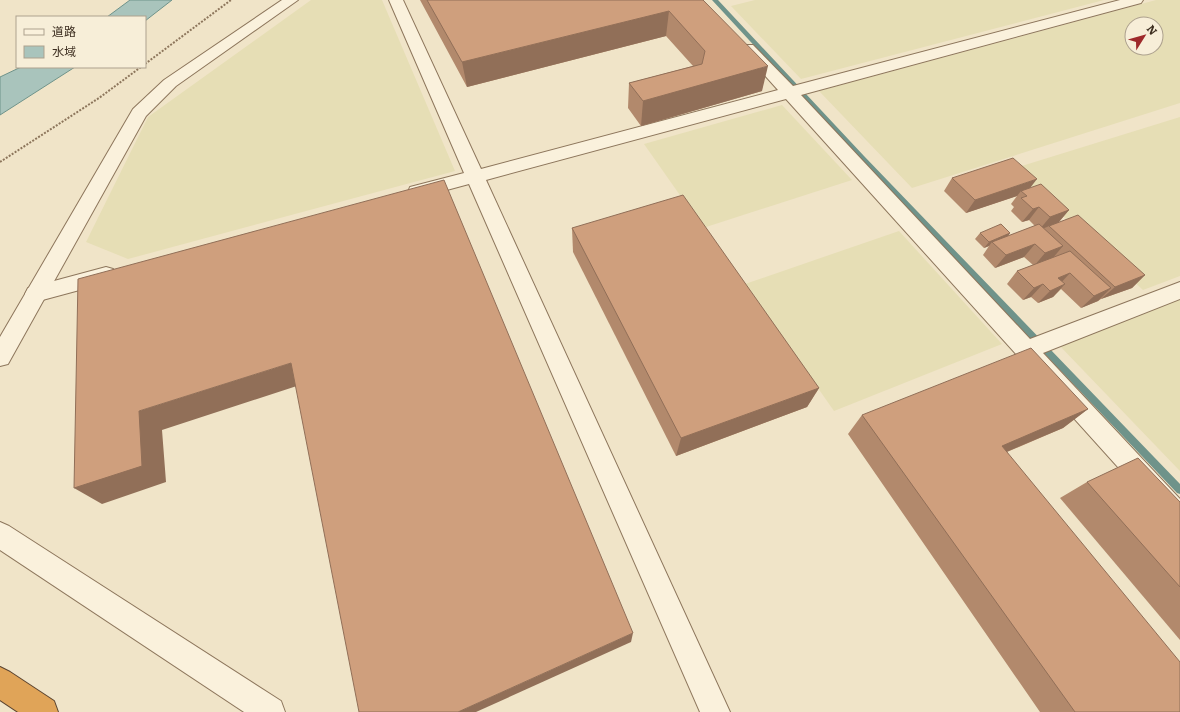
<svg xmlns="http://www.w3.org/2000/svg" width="1180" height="712" font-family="Literata,'Noto Sans JP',serif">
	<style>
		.farmland { fill: #e6deb5; fill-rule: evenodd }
		.water { fill: #a9c4bc; stroke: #6f938a }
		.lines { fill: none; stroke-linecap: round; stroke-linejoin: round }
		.stream { fill: #6f938a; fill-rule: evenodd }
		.minor-casing { stroke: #8d765c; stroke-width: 2 }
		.tertiary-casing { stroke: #8d765c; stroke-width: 2 }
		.motorway-casing { stroke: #5b4430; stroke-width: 2 }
		.path { stroke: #8d765c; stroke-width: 2; stroke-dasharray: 2 1.5; stroke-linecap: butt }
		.minor { fill: #faf1dc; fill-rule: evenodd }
		.tertiary { fill: #faf1dc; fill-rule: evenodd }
		.motorway { fill: #e0a458; fill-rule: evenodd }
		.wall { fill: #b2896c }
		.shaded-wall { fill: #916f58 }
		.building { fill: #cf9f7d; stroke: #916f58 }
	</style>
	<rect width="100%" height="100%" fill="#f0e4c8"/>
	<!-- farmland -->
	<g class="farmland">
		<polygon points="311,0 382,0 455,171 128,259 86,242 148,117"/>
		<polygon points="755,0 1104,0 801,79 731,6"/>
		<path d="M 1156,0 L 1180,0 L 1180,103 L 912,188 L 819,91 ZM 1132,24 L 1156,24 L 1156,48 L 1132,48 Z"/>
		<polygon points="782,105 852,180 703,228 644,144"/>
		<polygon points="1180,117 1180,276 1143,290 1012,169"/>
		<polygon points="899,231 1002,344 834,411 745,284"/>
		<polygon points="1180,295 1180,471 1058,344"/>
	</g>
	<!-- water -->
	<g class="water">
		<polygon points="130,0 172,0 145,21 145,17 107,17"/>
		<polygon points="21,67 75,67 0,115 0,77"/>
	</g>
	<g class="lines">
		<!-- stream -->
		<polygon class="stream" points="712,0 718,0 864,156 1180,484 1180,494 1177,493 860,160"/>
		<defs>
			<g id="minor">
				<polygon points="389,0 403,0 481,169 778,90 743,51 740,48 743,45 753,45 793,86 1120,0 1143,0 1141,3 801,95 1030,339 1180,282 1180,299 1043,353 1180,499 1180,529 1171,526 786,99 486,180 730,712 700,712 469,184 417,198 410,197 408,192 410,187 464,173"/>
				<polygon points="106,267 113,269 116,275 113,281 35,302 28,300 25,294 28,288"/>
				<polygon points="0,522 9,526 281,701 285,712 244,712 0,550"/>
			</g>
			<polygon id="tertiary" points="282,0 298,0 176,86 146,116 8,364 0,366 0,337 133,109 164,80"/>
			<polygon id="motorway" points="0,667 10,672 54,701 58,712 18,712 0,700"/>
		</defs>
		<!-- minor casing -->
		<use href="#minor" class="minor-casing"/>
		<!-- tertiary casing -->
		<use href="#tertiary" class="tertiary-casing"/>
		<!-- motorway casing -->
		<use href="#motorway" class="motorway-casing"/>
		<!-- path -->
		<g class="path">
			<polyline points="145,64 231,0"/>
			<polyline points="0,162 99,98 141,67"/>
		</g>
		<!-- minor -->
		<use href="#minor" class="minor"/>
		<!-- tertiary -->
		<use href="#tertiary" class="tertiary"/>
		<!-- motorway -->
		<use href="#motorway" class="motorway"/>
	</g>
	<!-- wall -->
	<g class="wall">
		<polygon points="420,0 703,0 762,91 641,126 628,108 629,83 693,66 666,36 467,87"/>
		<polygon points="952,178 1031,188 1069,210 1059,222 1145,275 1132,288 1101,299 1098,301 1081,308 1061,289 1053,297 1038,303 1031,297 1023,300 1007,284 1017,271 1033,265 1024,257 995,268 983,255 989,246 984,248 975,239 980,233 1010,233 1008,236 1035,226 1029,220 1022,222 1011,211 1014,207 1011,204 1017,196 966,213 944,191"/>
		<polygon points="572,228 819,388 807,407 676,456 573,252"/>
		<polygon points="1088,409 1063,428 1007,452 1180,712 1040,712 848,434 862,415"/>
		<polygon points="1087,482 1180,502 1180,640 1060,498"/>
	</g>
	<!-- shaded-wall -->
	<g class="shaded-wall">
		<polygon points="669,11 666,36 467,87 462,62"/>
		<polygon points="768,66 762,91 641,126 643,101"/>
		<polygon points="1037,179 1027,192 1021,191 1017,196 966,213 975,200"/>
		<polygon points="1039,207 1029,220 1022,222 1033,209"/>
		<polygon points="1069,210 1058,223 1049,226 1047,227 1039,230 1050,217"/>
		<polygon points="1010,233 1005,240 992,242 989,246 984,248 989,242"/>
		<polygon points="1035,244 1024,257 995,268 1006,255"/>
		<polygon points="1063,246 1052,259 1034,266 1045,253"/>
		<polygon points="1070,273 1058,286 1058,278"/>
		<polygon points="1145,275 1132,288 1101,299 1115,287"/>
		<polygon points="1043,284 1031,297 1023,300 1034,288"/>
		<polygon points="1065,284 1053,297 1038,303 1050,291"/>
		<polygon points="1111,288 1098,301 1081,308 1094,296"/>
		<polygon points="291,363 306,383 162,430 166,482 102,504 74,488 139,411"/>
		<polygon points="819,388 807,407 676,456 681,438"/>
		<polygon points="1088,409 1063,428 980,463 1002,446"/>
		<polygon points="633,633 631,642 476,712 458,712"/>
	</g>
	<!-- building -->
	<g class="building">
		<polygon points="427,0 703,0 768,66 643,101 629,83 702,64 705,51 669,11 462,62"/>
		<polygon points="1013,158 1037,179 975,200 952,178"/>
		<polygon points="444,180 633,633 458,712 359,712 291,363 139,411 142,466 74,488 78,279"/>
		<polygon points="1041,184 1069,210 1050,217 1039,207 1033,209 1021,198 1027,196 1021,191"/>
		<polygon points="683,195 819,388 681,438 572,228"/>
		<polygon points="1078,215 1145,275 1115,287 1049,226"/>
		<polygon points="1001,224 1010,233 989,242 980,233"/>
		<polygon points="1039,224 1063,246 1045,253 1035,244 1006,255 992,242"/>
		<polygon points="1070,251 1111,288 1094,296 1070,273 1058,278 1065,284 1050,291 1043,284 1034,288 1017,271"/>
		<polygon points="1031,348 1088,409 1002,446 1180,662 1180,712 1075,712 862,415"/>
		<polygon points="1138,458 1180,502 1180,587 1087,482"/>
	</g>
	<!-- legend -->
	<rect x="16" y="16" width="130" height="52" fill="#f7eed8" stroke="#ada18e"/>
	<rect x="24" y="29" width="20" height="6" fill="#faf1dc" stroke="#ada18e"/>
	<text x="52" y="36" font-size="12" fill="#3d2e20">道路</text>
	<rect x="24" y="46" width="20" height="12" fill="#a9c4bc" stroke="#ada18e"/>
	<text x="52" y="56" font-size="12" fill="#3d2e20">水域</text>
	<!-- north arrow -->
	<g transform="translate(1144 36) rotate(53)"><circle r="19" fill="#f7eed8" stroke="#ada18e"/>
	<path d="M0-3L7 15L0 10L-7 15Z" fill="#9e2a2b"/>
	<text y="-6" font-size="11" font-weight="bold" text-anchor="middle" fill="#3d2e20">N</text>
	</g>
</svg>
